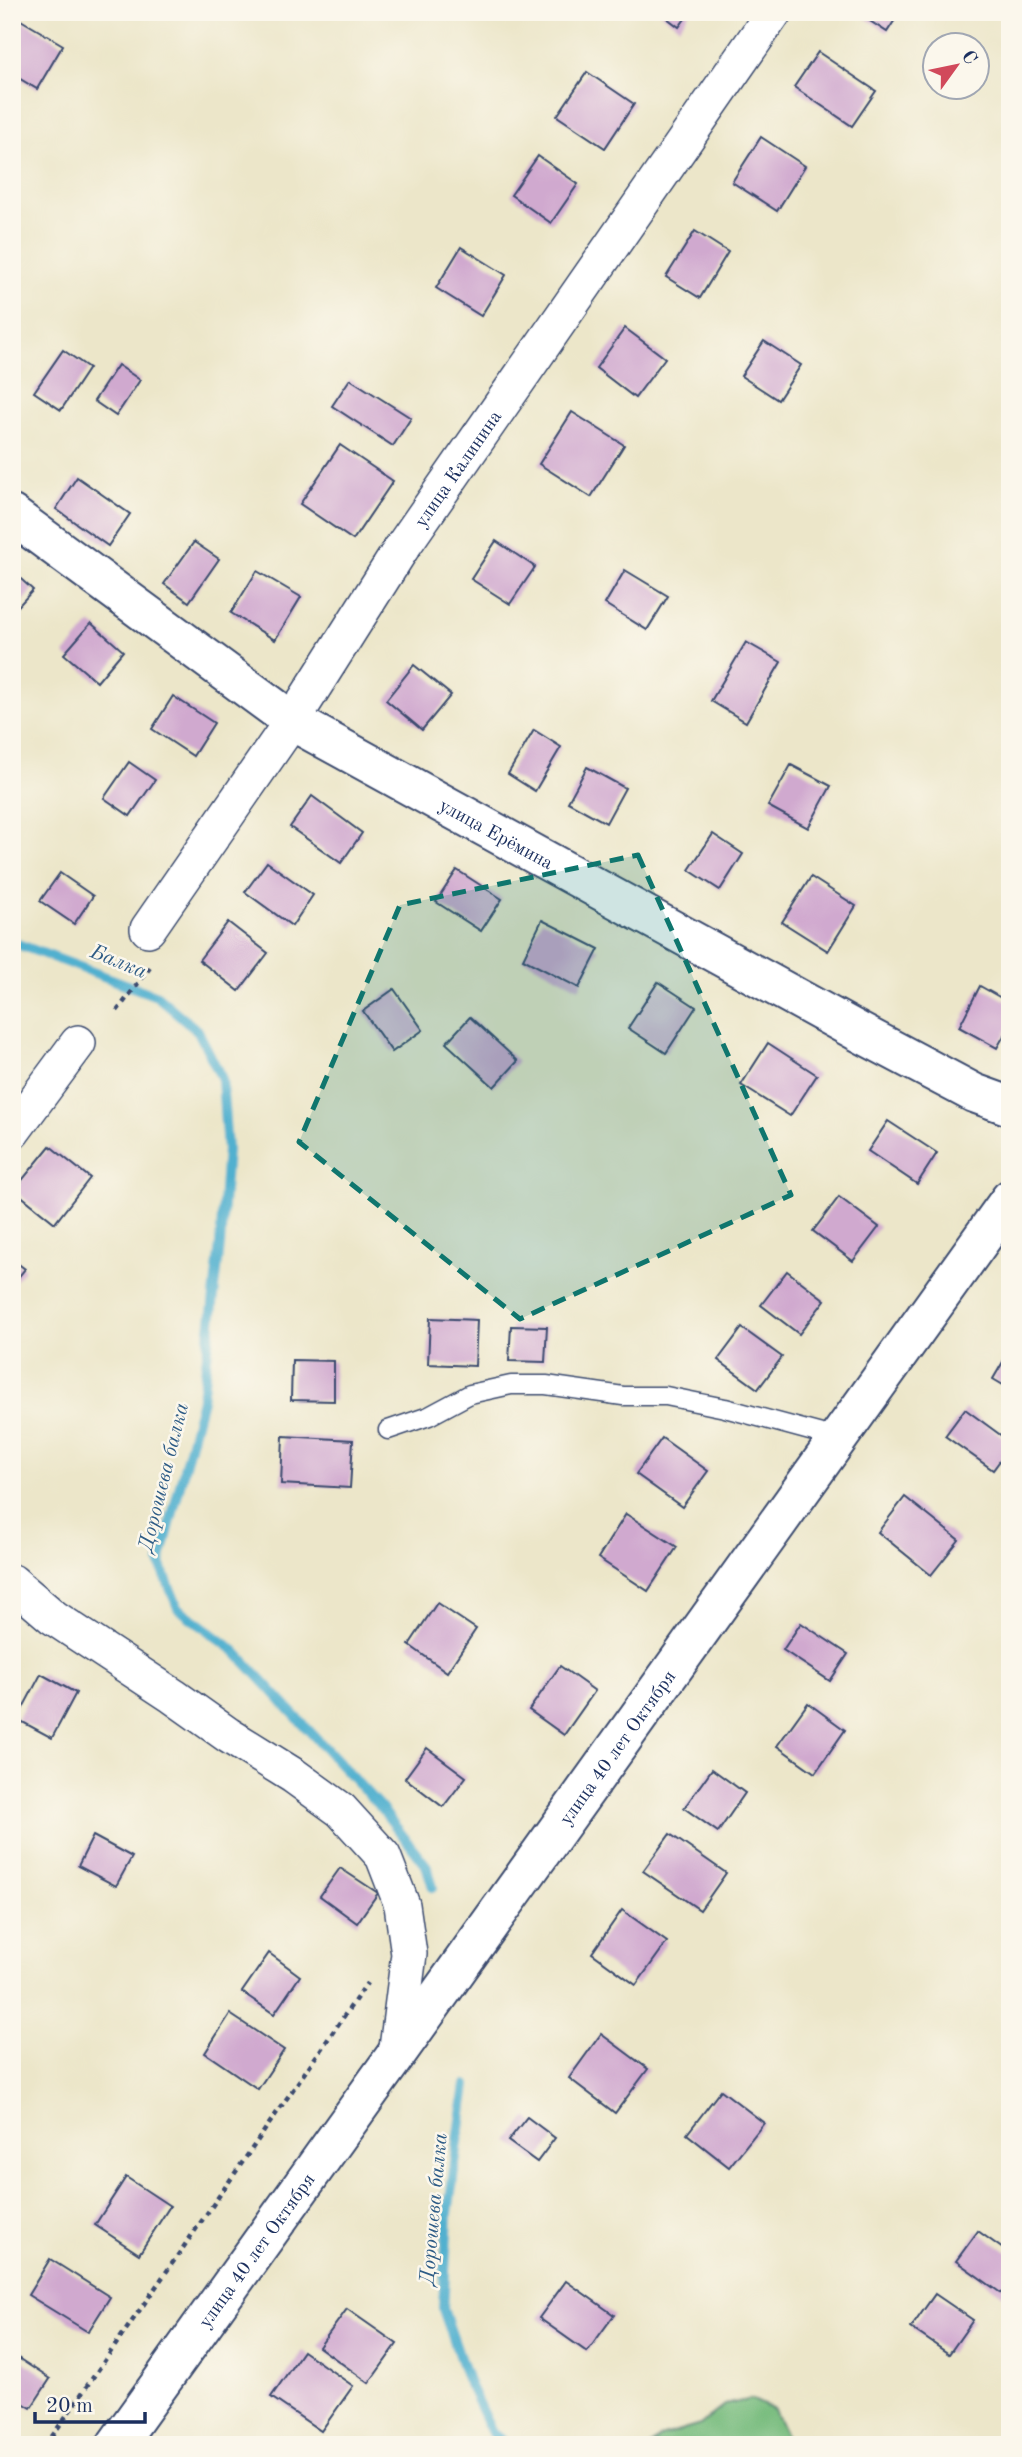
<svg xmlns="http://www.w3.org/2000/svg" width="1022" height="2457" font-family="'Old Standard TT',serif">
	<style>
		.forest { fill: #7abd80; stroke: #4a766f; stroke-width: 2 }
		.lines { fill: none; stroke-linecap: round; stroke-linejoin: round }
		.stream { stroke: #51b0cf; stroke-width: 10 }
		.building { fill: #d0a9cf }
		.service-casing { stroke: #3a4a6e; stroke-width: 21 }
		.minor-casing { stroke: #3a4a6e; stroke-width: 38 }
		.tertiary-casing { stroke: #3a4a6e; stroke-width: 42 }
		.path { stroke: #3a4a6e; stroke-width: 4.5; stroke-dasharray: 5 5; stroke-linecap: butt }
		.service { stroke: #fff; stroke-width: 18 }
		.minor { stroke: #fff; stroke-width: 35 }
		.tertiary { stroke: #fff; stroke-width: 38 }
		.marked { fill: #0f766e; fill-opacity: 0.2; stroke: #0f766e; stroke-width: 5; stroke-dasharray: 14 9; stroke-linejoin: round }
		.labels { text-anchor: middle; stroke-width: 5; stroke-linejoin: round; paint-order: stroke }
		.street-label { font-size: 19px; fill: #1b2f5e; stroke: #fbf7ec }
		.water-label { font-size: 21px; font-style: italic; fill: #2e5c86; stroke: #fbf7ec }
	</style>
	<rect width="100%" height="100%" fill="#fbf7ec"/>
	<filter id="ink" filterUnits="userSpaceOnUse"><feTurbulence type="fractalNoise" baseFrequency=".0143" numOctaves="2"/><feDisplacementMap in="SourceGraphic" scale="14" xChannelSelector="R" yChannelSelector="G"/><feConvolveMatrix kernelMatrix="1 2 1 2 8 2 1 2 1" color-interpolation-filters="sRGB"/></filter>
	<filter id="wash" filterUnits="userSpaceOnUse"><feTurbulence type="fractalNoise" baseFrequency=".00686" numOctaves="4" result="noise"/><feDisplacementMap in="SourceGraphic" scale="28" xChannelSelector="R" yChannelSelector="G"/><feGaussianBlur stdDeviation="1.57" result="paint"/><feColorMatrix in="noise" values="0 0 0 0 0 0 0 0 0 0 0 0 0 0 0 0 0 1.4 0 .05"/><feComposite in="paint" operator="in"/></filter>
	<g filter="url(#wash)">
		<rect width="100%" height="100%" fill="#ece6c9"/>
		<!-- forest -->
		<polygon class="forest" points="751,2399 774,2410 787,2438 800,2445 651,2445 660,2437 700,2425 725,2405"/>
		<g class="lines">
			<!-- stream -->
			<g class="stream">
				<polyline points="12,942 157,996 198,1031 222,1079 227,1150 220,1245 202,1399 160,1563 178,1608 235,1651 381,1808 426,1865 433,1887"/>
				<polyline points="466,2085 448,2213 443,2309 469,2384 492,2433 508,2445"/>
			</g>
		</g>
		<g id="blocks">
			<!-- building -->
			<g class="building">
				<polygon points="659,12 690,12 679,27"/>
				<polygon points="856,12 900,12 887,32"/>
				<polygon points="14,16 63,45 37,89 12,74"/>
				<polygon points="818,52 876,91 852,126 794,87"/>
				<polygon points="587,72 634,104 605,148 557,116"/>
				<polygon points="761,137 805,166 777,211 732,182"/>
				<polygon points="538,156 578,184 551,223 511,195"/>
				<polygon points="695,231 728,252 700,298 666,277"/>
				<polygon points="461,247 506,275 481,316 436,288"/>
				<polygon points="625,328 665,358 635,398 596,368"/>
				<polygon points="764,341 801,365 778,400 741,376"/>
				<polygon points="63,350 89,368 61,410 34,392"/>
				<polygon points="118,365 140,380 116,416 94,401"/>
				<polygon points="350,379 411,418 393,446 332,406"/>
				<polygon points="572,412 624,445 591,497 539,464"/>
				<polygon points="340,445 393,481 353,540 300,504"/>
				<polygon points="77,477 130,514 108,546 56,509"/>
				<polygon points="496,541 535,567 510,604 471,579"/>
				<polygon points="194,542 219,559 189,602 164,584"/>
				<polygon points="625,570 668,596 647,630 605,604"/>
				<polygon points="12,571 33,590 12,613"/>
				<polygon points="257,571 301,597 275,640 231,613"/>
				<polygon points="91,623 123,651 97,682 64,654"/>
				<polygon points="746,642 781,662 746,722 711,701"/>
				<polygon points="414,665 451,695 422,730 386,700"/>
				<polygon points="173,696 214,723 193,756 152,729"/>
				<polygon points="534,730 561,747 535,791 508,774"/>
				<polygon points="129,762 155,780 130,816 104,798"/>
				<polygon points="791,765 831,786 808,828 768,806"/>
				<polygon points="587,767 625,788 606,823 568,802"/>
				<polygon points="312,796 362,833 341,863 290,827"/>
				<polygon points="713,834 743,854 720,890 689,870"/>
				<polygon points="267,862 313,895 292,926 245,892"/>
				<polygon points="457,870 502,899 481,931 436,902"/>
				<polygon points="60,873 93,896 74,924 40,901"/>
				<polygon points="811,877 856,906 828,951 782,922"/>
				<polygon points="542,920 599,949 579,988 523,959"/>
				<polygon points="228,922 268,953 239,991 199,960"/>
				<polygon points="658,982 696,1007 666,1053 628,1028"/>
				<polygon points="980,986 1010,1003 1010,1025 997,1048 959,1027"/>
				<polygon points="394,989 423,1030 392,1052 363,1011"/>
				<polygon points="470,1017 518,1061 494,1087 446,1043"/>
				<polygon points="768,1043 817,1075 790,1116 741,1085"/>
				<polygon points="888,1121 937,1153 917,1184 868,1151"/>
				<polygon points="50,1146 90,1178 55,1223 14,1190"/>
				<polygon points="839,1197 879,1227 853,1261 813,1231"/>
				<polygon points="12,1259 25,1269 12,1285"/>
				<polygon points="787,1271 825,1300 799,1334 761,1305"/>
				<polygon points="430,1318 477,1320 475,1366 428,1364"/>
				<polygon points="511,1326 547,1327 545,1362 509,1361"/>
				<polygon points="742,1328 782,1357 758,1389 718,1360"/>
				<polygon points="1010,1350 1010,1389 993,1379"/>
				<polygon points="292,1360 334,1361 334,1401 291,1400"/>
				<polygon points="965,1409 1010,1442 1010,1447 993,1470 945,1436"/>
				<polygon points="283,1436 353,1440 350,1488 281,1484"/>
				<polygon points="662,1438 708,1471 682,1507 636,1474"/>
				<polygon points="905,1497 959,1540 931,1575 878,1532"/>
				<polygon points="626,1514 677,1547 648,1591 598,1558"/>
				<polygon points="437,1603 476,1629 447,1672 409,1645"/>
				<polygon points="801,1623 848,1654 830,1681 783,1650"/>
				<polygon points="560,1666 595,1691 564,1735 529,1710"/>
				<polygon points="41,1674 76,1693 52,1738 17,1719"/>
				<polygon points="808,1703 845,1730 815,1773 777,1746"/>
				<polygon points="427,1748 466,1777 443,1807 405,1778"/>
				<polygon points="712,1769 745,1793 718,1832 684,1808"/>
				<polygon points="670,1834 726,1873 700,1910 643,1871"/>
				<polygon points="93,1836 132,1857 116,1886 78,1866"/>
				<polygon points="340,1868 378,1893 357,1923 320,1896"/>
				<polygon points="622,1910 667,1942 636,1985 592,1953"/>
				<polygon points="269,1953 300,1976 274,2014 242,1992"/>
				<polygon points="230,2014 284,2050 258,2089 205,2053"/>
				<polygon points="601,2034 648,2069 615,2113 569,2078"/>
				<polygon points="721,2090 764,2123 729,2167 687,2134"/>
				<polygon points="527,2117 555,2138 537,2162 508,2141"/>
				<polygon points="126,2177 170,2206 139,2254 95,2225"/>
				<polygon points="978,2231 1010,2254 1010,2290 1005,2296 956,2261"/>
				<polygon points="50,2259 110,2297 88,2332 28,2295"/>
				<polygon points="566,2281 614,2315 587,2352 539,2318"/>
				<polygon points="935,2294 973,2320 949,2354 911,2328"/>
				<polygon points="347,2309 397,2344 369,2383 319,2347"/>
				<polygon points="303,2351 353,2386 321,2431 271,2397"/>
				<polygon points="15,2356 50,2379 31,2408 12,2396 12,2360"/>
			</g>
		</g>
	</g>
	<g filter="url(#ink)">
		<use href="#blocks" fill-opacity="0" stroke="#3a4a6e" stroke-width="2"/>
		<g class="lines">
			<defs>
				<polyline id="service" points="388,1430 429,1416 470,1394 511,1385 546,1385 623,1396 666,1396 725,1408 840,1439"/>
				<g id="minor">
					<path id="s1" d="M 148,929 L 292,721 L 401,549 L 774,12"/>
					<polyline points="12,1132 78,1043"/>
					<polyline points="12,1582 53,1617 173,1696 228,1735 294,1776 341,1810 383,1856 402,1905 409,1954 396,2056"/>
				</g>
				<g id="tertiary">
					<path id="s2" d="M 12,515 L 292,721 L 857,1031 L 974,1093 L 1010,1106"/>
					<path id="s3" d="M 116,2445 L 1010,1199"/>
				</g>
			</defs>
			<!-- service casing -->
			<use href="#service" class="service-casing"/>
			<!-- minor casing -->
			<use href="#minor" class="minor-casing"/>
			<!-- tertiary casing -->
			<use href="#tertiary" class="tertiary-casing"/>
			<!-- path -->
			<g class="path">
				<polyline points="117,1011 152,965"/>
				<polyline points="46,2445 367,1983"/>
			</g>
			<!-- service -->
			<use href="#service" class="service"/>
			<!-- minor -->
			<use href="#minor" class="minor"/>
			<!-- tertiary -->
			<use href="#tertiary" class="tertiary"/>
		</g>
	</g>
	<!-- marked area -->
	<path class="marked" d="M 638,855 L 791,1195 L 520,1319 L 299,1142 L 400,905 Z"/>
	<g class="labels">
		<!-- street labels -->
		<g class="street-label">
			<text dy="7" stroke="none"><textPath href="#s1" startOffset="555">улица Калинина</textPath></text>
			<text dy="7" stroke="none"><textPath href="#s2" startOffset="581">улица Ерёмина</textPath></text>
			<text dy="7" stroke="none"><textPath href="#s3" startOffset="859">улица 40 лет Октября</textPath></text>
			<text dy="7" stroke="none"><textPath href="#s3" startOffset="240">улица 40 лет Октября</textPath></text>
		</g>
		<!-- water labels -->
		<g class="water-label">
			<text transform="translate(119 961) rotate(22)" y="7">Балка</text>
			<text transform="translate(163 1477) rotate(-76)" y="7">Дорошева балка</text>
			<text transform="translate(433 2209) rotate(-85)" y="7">Дорошева балка</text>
		</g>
	</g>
	<!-- margin -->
	<rect width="1022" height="2457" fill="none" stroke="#fbf7ec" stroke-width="42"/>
	<!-- north arrow -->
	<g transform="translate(956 66) rotate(57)"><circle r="33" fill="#fbf7ec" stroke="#a1a7b3" stroke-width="2"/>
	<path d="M0-5L12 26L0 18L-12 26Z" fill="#d1495b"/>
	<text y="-10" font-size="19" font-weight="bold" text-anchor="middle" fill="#1b2f5e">С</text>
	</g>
	<!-- scale -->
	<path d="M35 2412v10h110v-10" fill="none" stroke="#1b2f5e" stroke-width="3.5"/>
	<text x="46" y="2412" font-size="21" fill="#1b2f5e" stroke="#fbf7ec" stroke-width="5" paint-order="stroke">20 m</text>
</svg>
